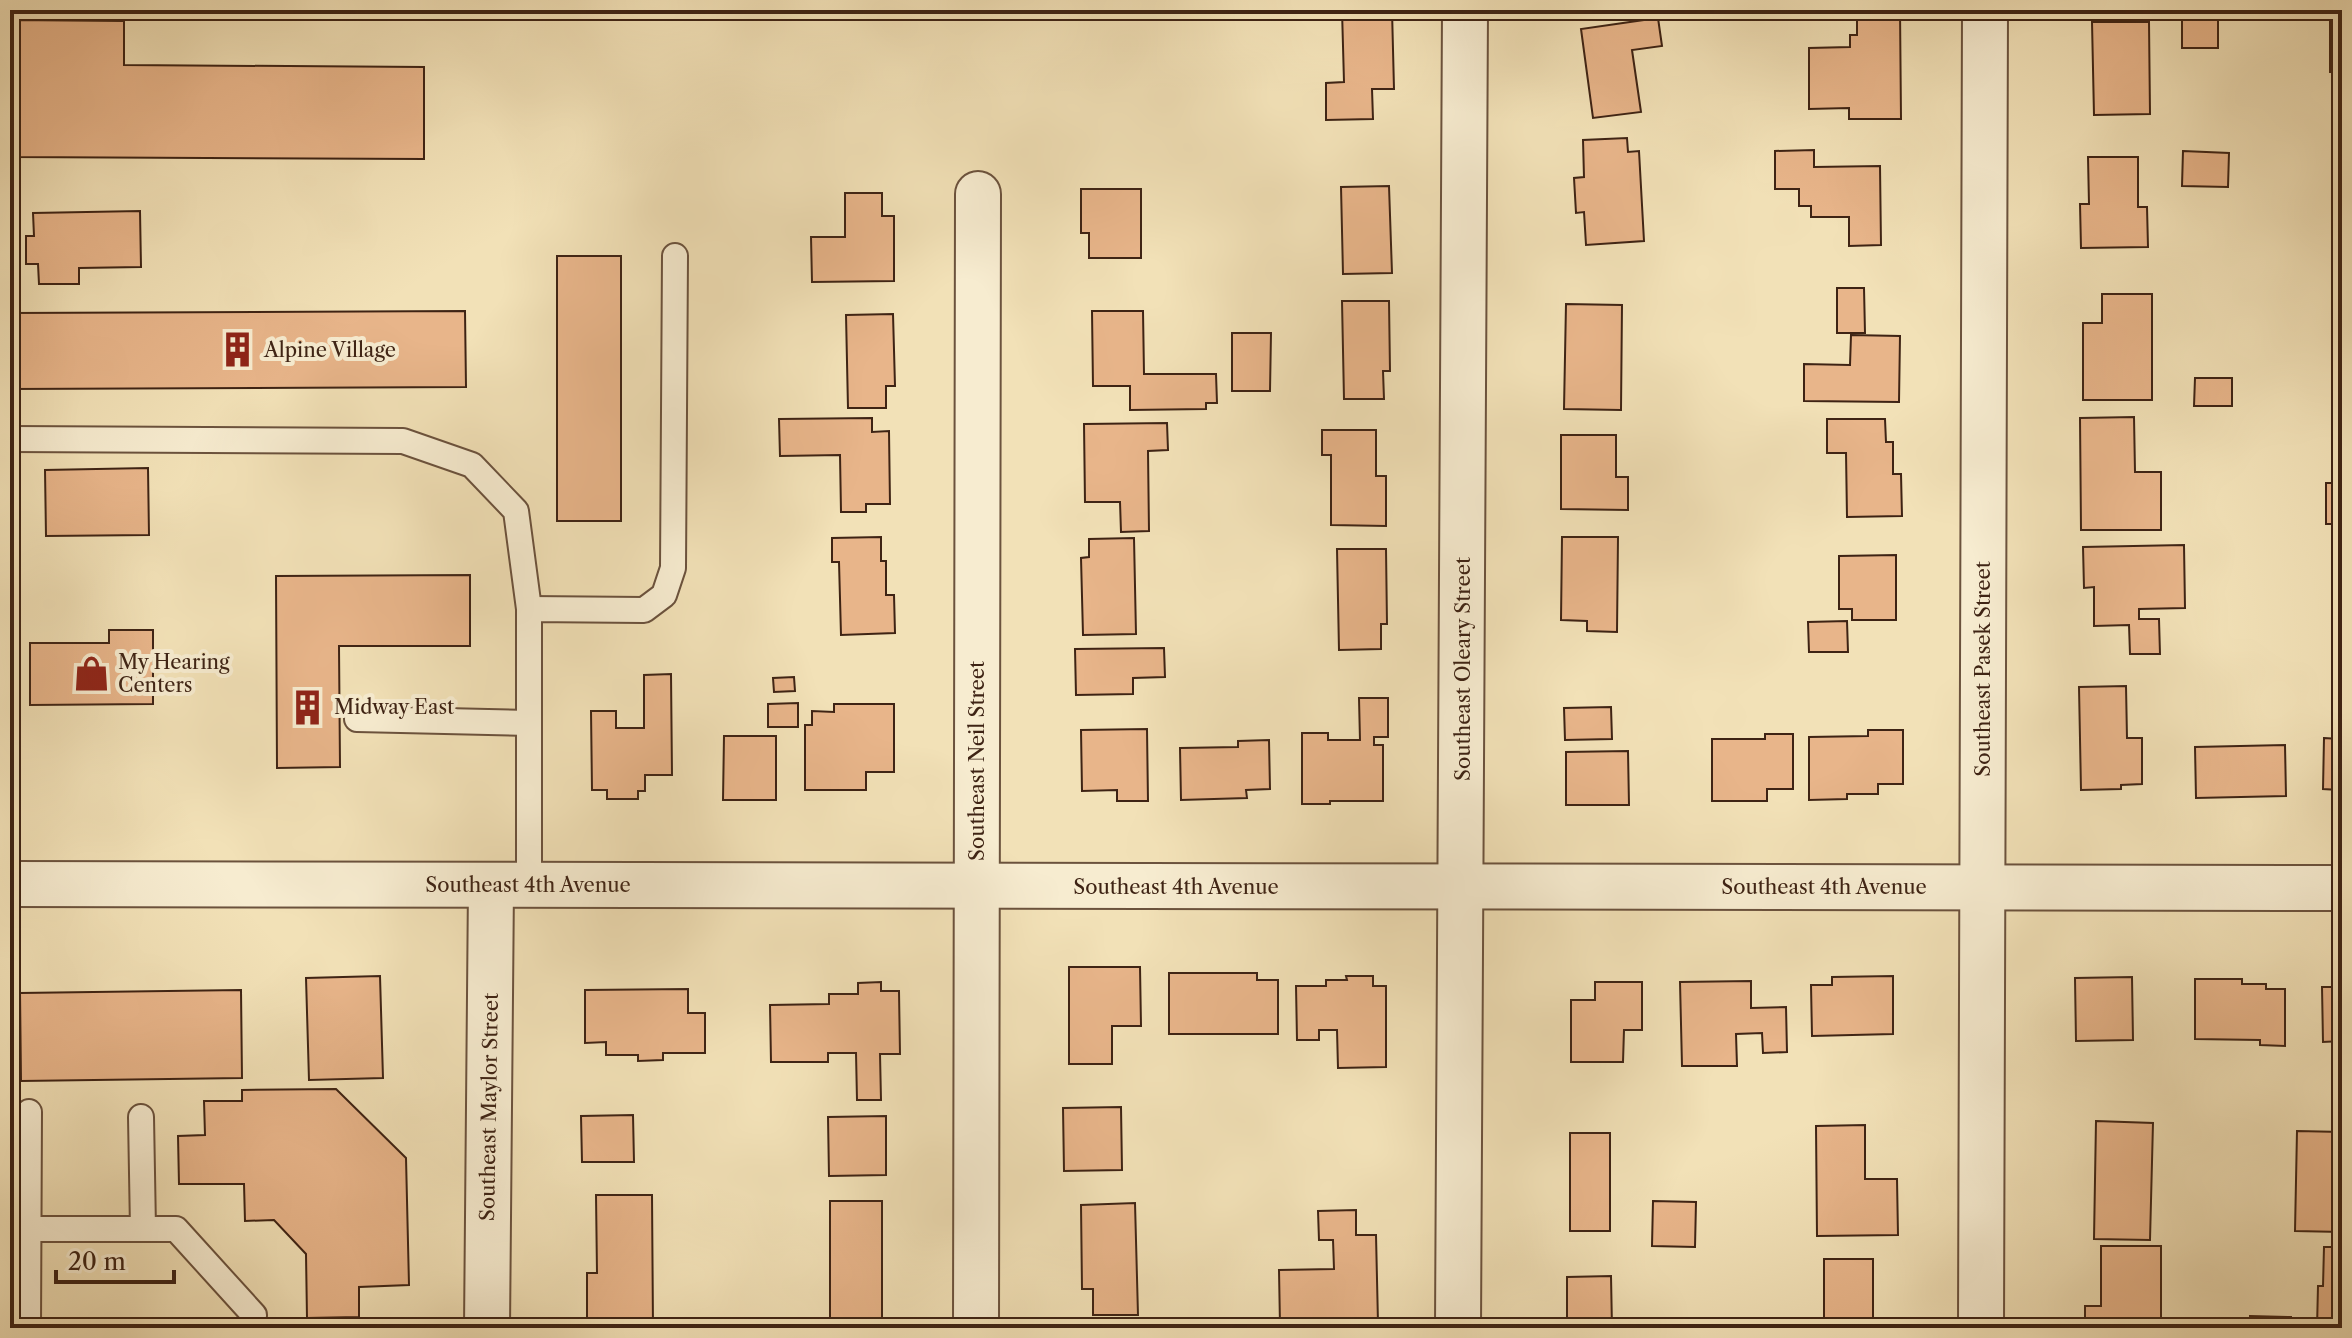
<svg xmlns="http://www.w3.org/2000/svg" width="2352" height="1338" font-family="'Libre Caslon Text',serif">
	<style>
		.building { fill: #e8b58a; stroke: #3e2314; stroke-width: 2 }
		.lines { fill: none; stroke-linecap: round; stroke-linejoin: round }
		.service-casing { stroke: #6b523d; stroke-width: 28 }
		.minor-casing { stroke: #6b523d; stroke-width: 48 }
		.tertiary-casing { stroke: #6b523d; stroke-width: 48 }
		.service { stroke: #f7ecd0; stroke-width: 24 }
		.minor { stroke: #f7ecd0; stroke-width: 44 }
		.tertiary { stroke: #f7ecd0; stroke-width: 44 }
		.labels { text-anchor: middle; stroke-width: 8; stroke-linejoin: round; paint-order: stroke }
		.poi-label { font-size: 20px; fill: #3e2314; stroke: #f7ecd0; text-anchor: start }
		.street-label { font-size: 20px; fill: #3e2314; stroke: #f7ecd0 }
	</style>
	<rect width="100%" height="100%" fill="#f2e1b7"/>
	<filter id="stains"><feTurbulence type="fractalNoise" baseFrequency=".0025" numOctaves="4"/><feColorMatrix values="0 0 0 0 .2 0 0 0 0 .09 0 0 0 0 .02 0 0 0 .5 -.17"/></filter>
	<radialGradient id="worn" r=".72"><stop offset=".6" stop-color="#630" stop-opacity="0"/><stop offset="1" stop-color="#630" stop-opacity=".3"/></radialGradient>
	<!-- building -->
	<g class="building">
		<polygon points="1342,10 1392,10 1394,89 1372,89 1373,119 1326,120 1326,83 1344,82"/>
		<polygon points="1900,10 1901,119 1849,119 1849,108 1809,109 1809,48 1850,47 1850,35 1857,35 1857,11"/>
		<rect x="2182" y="10" width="36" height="38"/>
		<polygon points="1658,18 1662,46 1632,50 1641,112 1593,118 1581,29"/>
		<polygon points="10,20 124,21 124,65 424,67 424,159 10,157"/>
		<polygon points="2092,22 2149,22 2150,114 2094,115"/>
		<rect x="2330" y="22" width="12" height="50"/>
		<polygon points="1627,138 1628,152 1639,151 1644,241 1586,245 1584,212 1576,213 1574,178 1584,177 1583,140"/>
		<polygon points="1814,150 1814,167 1880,166 1881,245 1849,246 1849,217 1811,217 1811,206 1799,206 1799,189 1775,189 1775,151"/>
		<polygon points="2183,151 2229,153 2228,187 2182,186"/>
		<polygon points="2088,157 2138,157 2138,207 2147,207 2148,247 2081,248 2080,204 2089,204"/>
		<polygon points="1389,186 1392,273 1343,274 1341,187"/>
		<polygon points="1081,189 1141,189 1141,258 1089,258 1089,233 1081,233"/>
		<polygon points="845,193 882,193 882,216 894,216 894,281 812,282 811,237 845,237"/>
		<polygon points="140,211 141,267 79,268 79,284 39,284 38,264 26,264 26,236 34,236 33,213"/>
		<rect x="557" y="256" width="64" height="265"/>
		<polygon points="1837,288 1864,288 1865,333 1837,333"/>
		<polygon points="2102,294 2152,294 2152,400 2083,400 2083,323 2102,323"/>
		<polygon points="1342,301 1389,301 1390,371 1383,371 1384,399 1344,399"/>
		<polygon points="1566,304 1622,305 1621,410 1564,409"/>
		<polygon points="465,311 466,387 10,389 10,313"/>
		<polygon points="1092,311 1143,311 1144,374 1216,374 1217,403 1206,403 1206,409 1130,410 1130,386 1093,386"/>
		<polygon points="893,314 895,386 886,386 886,408 848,408 846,315"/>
		<rect x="2339" y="314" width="3" height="99"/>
		<polygon points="1232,333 1271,333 1270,391 1232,391"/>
		<polygon points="1851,335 1900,336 1899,402 1804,401 1804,364 1850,365"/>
		<polygon points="2195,378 2232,378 2232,406 2194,406"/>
		<polygon points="2134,417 2135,472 2161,472 2161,530 2081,530 2080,418"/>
		<polygon points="872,418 872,432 889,431 890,504 866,504 866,512 841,512 840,455 780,456 779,419"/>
		<polygon points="1827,419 1885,419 1886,442 1893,442 1893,474 1901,474 1902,516 1847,517 1846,453 1827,453"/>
		<polygon points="1167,423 1168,450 1148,451 1149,531 1121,532 1120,502 1085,502 1084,424"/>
		<polygon points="1322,430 1376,430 1376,476 1386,476 1386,526 1331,525 1331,455 1322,455"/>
		<polygon points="1561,435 1616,435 1616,477 1628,477 1628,510 1561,509"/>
		<polygon points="148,468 149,535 46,536 45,470"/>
		<rect x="2326" y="483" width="16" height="41"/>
		<polygon points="881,537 881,561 886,561 886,595 894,595 895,633 841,635 839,562 832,562 832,538"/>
		<polygon points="1562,537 1618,537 1617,632 1587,631 1587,621 1561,620"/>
		<polygon points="1134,538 1136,634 1083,635 1081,558 1089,557 1089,539"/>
		<polygon points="2184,545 2185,608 2139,609 2139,619 2159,619 2160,654 2130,654 2129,625 2094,626 2094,587 2084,588 2083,547"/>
		<polygon points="2342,548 2342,655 2339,655 2336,549"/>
		<polygon points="1337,549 1386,549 1387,624 1381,624 1381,649 1339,650"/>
		<polygon points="1896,555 1896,620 1852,620 1852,609 1839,609 1839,556"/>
		<polygon points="470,575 470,646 339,646 340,767 277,768 276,576"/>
		<polygon points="1847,621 1848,652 1809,652 1808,622"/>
		<polygon points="109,630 153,630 153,704 30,705 30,643 109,643"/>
		<polygon points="1164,648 1165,677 1133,678 1133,694 1076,695 1075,649"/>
		<polygon points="671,674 672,775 645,775 645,791 638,791 638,799 607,799 607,790 592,790 591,711 616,711 616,728 644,728 644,675"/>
		<polygon points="794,677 795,691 774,692 773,678"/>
		<polygon points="2126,686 2127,738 2142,738 2142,784 2121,785 2121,789 2081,790 2079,687"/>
		<polygon points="1359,698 1388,698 1388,737 1374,737 1374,745 1383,745 1383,801 1330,801 1330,804 1302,804 1302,733 1328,733 1328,740 1360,740"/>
		<polygon points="798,703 798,727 768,727 768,704"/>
		<polygon points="834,704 894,704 894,772 866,772 866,790 805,790 805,725 812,725 812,711 834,712"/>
		<polygon points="1611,707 1612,739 1565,740 1564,708"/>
		<polygon points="1147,729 1148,801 1117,801 1117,790 1082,791 1081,730"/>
		<polygon points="1868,730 1903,730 1903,784 1878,784 1878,794 1847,794 1847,799 1809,800 1809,737 1868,736"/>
		<polygon points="1765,734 1793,734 1793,789 1767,789 1767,801 1712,801 1712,739 1765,739"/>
		<polygon points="724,736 776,736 776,800 723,800"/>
		<polygon points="2324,738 2339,739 2339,745 2342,745 2342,787 2339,790 2323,789"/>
		<polygon points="1269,740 1270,789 1246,790 1247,798 1181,800 1180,748 1238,747 1238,741"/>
		<polygon points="2285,745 2286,796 2196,798 2195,747"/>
		<polygon points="1628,751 1629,805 1566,805 1566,752"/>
		<polygon points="1069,967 1140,967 1141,1026 1112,1026 1112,1064 1069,1064"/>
		<polygon points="1169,973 1257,973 1257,980 1278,980 1278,1034 1169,1034"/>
		<polygon points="380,976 383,1078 309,1080 306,978"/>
		<polygon points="1346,976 1373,976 1373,986 1386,986 1386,1067 1338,1068 1337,1030 1319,1030 1319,1040 1297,1040 1296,986 1326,986 1326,980 1347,980"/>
		<polygon points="1893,976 1893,1034 1812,1036 1811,985 1832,985 1832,977"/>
		<polygon points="2132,977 2133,1040 2076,1041 2075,978"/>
		<polygon points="2195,979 2242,979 2242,984 2266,984 2266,989 2285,989 2285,1046 2260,1045 2260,1040 2195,1039"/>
		<polygon points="1751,981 1751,1008 1786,1007 1787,1052 1763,1053 1762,1033 1736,1034 1737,1066 1682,1066 1680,982"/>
		<polygon points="881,982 881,991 899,991 900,1054 880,1054 881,1100 857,1100 856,1053 828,1053 828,1062 771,1062 770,1005 829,1004 829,994 858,994 858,983"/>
		<polygon points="1595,982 1642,982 1642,1030 1624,1030 1623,1062 1571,1062 1571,1000 1595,1000"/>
		<polygon points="2322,987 2342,987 2342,1041 2323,1042"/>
		<polygon points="688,989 688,1013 705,1013 705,1053 663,1053 663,1060 638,1061 638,1055 606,1055 606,1042 585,1043 585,990"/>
		<polygon points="241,990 242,1078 21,1081 20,993"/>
		<polygon points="336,1089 406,1158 409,1285 359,1287 359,1317 307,1318 306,1254 274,1220 245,1221 244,1184 179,1184 178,1136 205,1135 204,1101 242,1101 242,1090"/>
		<polygon points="1121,1107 1122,1170 1064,1171 1063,1108"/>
		<polygon points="633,1115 634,1162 582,1162 581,1116"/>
		<polygon points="886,1116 886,1175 829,1176 828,1117"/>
		<polygon points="2096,1121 2153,1123 2150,1240 2094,1239"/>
		<polygon points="1865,1125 1865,1179 1897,1179 1898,1235 1817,1236 1816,1126"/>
		<polygon points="2297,1131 2342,1132 2342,1232 2295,1231"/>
		<rect x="1570" y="1133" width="40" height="98"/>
		<polygon points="596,1195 652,1195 653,1328 587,1328 587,1273 597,1273"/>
		<rect x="830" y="1201" width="52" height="121"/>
		<polygon points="1653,1201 1696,1202 1695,1247 1652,1246"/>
		<polygon points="1135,1203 1138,1315 1093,1315 1093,1289 1082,1289 1081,1205"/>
		<polygon points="1356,1210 1356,1235 1376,1235 1378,1323 1280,1325 1279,1270 1334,1269 1333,1240 1319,1240 1318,1211"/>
		<polygon points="2101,1246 2161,1246 2161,1328 2085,1328 2085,1306 2101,1306"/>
		<polygon points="2324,1247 2342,1247 2342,1328 2317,1328 2318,1286 2323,1286"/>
		<polygon points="1824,1259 1873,1259 1873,1319 1901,1319 1901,1328 1824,1328"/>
		<polygon points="1611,1276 1612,1328 1567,1328 1567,1277"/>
		<polygon points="2250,1316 2291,1317 2291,1328 2250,1328"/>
	</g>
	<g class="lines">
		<defs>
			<g id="service">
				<polyline points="10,439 403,441 472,465 516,511 529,609"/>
				<polyline points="357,719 529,723"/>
				<polyline points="529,886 529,609 644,610 664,595 673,568 675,256"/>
				<polyline points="141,1117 143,1229"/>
				<polyline points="28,1229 176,1229 254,1315 253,1328"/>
				<polyline points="28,1328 29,1112"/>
			</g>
			<g id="minor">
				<polyline points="487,1328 491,885"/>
				<polyline points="976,1328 978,194"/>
				<polyline points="1458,1328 1465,10"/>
				<polyline points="1981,1328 1985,10"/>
			</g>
			<polyline id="tertiary" points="10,884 2342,888"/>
		</defs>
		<!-- service casing -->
		<use href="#service" class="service-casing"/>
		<!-- minor casing -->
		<use href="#minor" class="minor-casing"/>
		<!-- tertiary casing -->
		<use href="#tertiary" class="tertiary-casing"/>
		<!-- service -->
		<use href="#service" class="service"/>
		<!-- minor -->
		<use href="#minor" class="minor"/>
		<!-- tertiary -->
		<use href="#tertiary" class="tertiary"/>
	</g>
	<!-- icons -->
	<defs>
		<symbol id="building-bare" viewBox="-9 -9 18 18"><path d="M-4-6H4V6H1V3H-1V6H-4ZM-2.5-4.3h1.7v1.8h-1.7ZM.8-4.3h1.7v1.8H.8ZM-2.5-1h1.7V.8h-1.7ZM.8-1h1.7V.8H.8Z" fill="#8f2418" stroke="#f7ecd0" stroke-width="2.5" paint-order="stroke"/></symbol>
		<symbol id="shop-bare" viewBox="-9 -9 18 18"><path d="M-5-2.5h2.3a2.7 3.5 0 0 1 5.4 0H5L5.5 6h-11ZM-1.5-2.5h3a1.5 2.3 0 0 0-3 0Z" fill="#8f2418" stroke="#f7ecd0" stroke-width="2.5" paint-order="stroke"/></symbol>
	</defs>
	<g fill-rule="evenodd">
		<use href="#building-bare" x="212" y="324" width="51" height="51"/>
		<use href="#shop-bare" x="66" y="648" width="51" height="51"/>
		<use href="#building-bare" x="282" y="682" width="51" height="51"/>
	</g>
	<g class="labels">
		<!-- poi labels -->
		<g class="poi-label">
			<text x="264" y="357">Alpine Village</text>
			<text x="118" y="669">My Hearing<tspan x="118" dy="23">Centers</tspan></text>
			<text x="334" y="714">Midway East</text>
		</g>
		<!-- street labels -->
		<g class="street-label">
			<text transform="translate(1463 669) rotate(-90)" y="7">Southeast Oleary Street</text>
			<text transform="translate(1983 669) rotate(-90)" y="7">Southeast Pasek Street</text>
			<text transform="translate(977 761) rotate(-90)" y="7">Southeast Neil Street</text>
			<text x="528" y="892">Southeast 4th Avenue</text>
			<text x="1176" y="894">Southeast 4th Avenue</text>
			<text x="1824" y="894">Southeast 4th Avenue</text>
			<text transform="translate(489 1107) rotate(-89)" y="7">Southeast Maylor Street</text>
		</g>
	</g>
	<!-- margin -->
	<rect width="2352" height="1338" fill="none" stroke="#f2e1b7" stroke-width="40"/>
	<rect x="12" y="12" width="2328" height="1314" fill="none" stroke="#3e2314" stroke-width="4"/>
	<rect x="20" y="20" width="2312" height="1298" fill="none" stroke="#3e2314" stroke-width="2"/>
	<!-- scale -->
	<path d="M56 1270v12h118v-12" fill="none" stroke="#3e2314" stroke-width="4"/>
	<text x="68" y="1270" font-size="24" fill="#3e2314" stroke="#f7ecd0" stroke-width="6" paint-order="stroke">20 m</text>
	<rect width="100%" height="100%" filter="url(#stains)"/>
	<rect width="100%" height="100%" fill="url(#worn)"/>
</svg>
